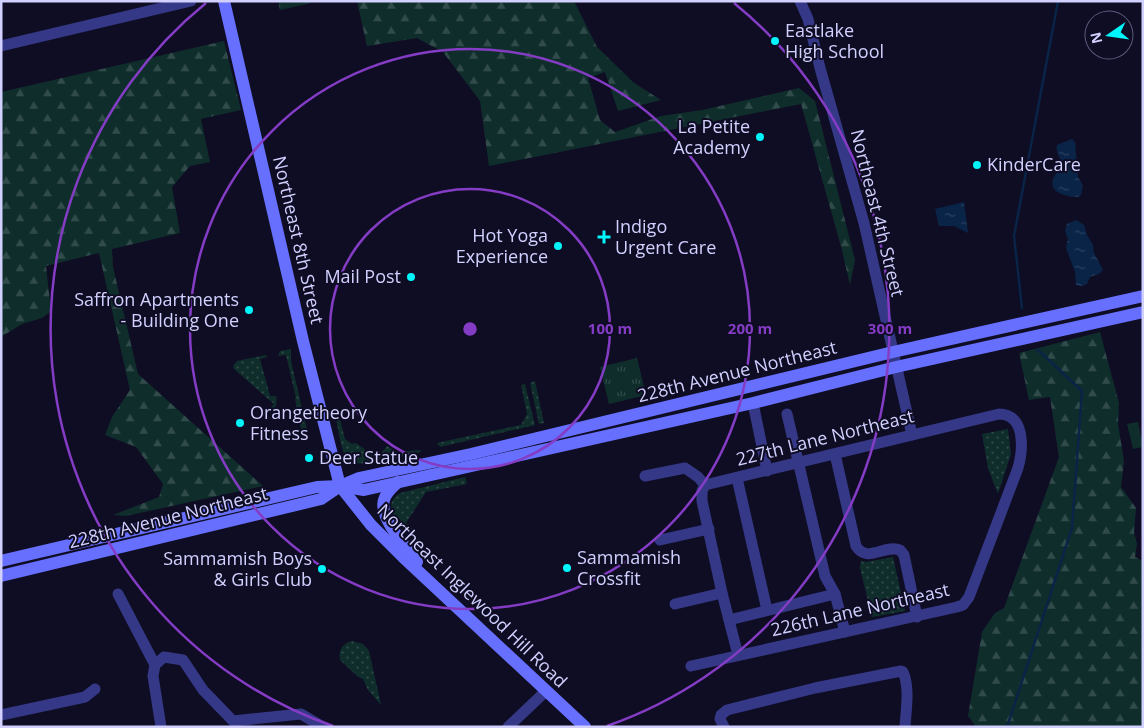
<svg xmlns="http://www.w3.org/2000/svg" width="1144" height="728" font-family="'Open Sans',sans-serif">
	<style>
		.grass { fill: url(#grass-tufts) }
		.forest { fill: url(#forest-firs) }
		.park { fill: url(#park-dots) }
		.pitch { fill: #0f2e2b }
		.water { fill: url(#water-ripples) }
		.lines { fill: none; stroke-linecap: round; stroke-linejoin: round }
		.stream { stroke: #092447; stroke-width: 2.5 }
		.street { stroke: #353886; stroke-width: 11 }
		.secondary { stroke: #676fff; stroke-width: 12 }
		.ring { fill: none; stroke: #843cc5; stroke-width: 2.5 }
		.poi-dot { fill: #00f6fb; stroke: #0f0d24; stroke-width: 2 }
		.labels { text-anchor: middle; stroke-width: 4; stroke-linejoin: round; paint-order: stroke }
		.poi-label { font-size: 18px; fill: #d1d0ff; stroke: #0f0d24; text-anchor: start }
		.street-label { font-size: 18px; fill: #d1d0ff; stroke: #0f0d24 }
		.centre { fill: #843cc5; stroke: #0f0d24; stroke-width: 2.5 }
		.ring-label { font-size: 15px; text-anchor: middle; font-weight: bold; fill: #843cc5; stroke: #0f0d24; stroke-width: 4; stroke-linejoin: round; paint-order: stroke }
	</style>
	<defs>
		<pattern id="grass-tufts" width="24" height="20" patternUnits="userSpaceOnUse" patternTransform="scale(1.25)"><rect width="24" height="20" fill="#0f2e2b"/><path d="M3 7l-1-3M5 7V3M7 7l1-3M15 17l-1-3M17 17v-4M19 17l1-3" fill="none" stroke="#314b4b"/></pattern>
		<pattern id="forest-firs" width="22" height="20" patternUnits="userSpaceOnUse" patternTransform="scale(1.25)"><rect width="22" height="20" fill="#0f2e2b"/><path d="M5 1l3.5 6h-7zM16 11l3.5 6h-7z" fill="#314b4b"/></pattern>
		<pattern id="park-dots" width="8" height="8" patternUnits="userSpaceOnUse" patternTransform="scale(1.25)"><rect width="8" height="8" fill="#0f2e2b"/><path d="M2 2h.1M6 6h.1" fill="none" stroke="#314b4b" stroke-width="1.8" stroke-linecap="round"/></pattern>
		<pattern id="water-ripples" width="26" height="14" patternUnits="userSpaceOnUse" patternTransform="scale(1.25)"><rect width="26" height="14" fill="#092447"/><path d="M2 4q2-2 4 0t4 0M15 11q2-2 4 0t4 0" fill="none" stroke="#2c4363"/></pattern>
	</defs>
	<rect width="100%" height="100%" fill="#0f0d24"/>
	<!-- grass -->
	<g class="grass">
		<polygon points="278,1 311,1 311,3 280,10"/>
		<polygon points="637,358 646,395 609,404 600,367"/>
	</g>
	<!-- forest -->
	<g class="forest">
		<polygon points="357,1 574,1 597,47 634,83 661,100 618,111 605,72 588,78 600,120 615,132 661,116 702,110 799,88 815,101 855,260 850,285 842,250 801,104 489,166 480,101 443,52 417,38 367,46"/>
		<polygon points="224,41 241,110 201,119 210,162 190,166 172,187 180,233 112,249 113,267 138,374 263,486 126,516 113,515 159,497 163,484 136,447 105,435 112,417 130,390 99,253 46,266 51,311 42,318 22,324 1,337 1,92"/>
		<polygon points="1100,332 1119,403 1118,424 1124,461 1121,487 1136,508 1134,532 1137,544 1135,557 1143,561 1143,727 976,727 968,716 982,632 995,613 1004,608 1059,457 1050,397 1029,400 1019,353"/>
	</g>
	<!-- park -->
	<g class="park">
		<polygon points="291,349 291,361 308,434 304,441 300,439 301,437 295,437 302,434 295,399 296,398 286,355 278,356 280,351"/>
		<path d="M 266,355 L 267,357 L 260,359 L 270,396 L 276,396 C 277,402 277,408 271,412 L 269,411 L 269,409 L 274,404 L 234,369 L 233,366 L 237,361 Z"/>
		<polygon points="535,381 544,423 539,424 530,383"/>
		<polygon points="525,384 535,425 440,447 437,443 521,425 527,414 521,385"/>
		<path d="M 336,419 L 340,419 L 345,439 L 352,444 L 356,443 L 367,451 L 369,449 L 379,456 L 387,446 L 397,452 L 420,450 L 421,452 C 406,455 356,473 346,457 C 340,447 339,431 336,419 Z"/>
		<polygon points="1008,429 1011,454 998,494 988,468 982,434"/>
		<path d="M 465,477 L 467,484 L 426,492 L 406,523 L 416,532 L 414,536 L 421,541 L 419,544 C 407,533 376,508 400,493 Z"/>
		<polygon points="893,557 905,611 872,617 860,568 861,561 866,562"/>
		<path d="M 352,641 L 363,644 L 369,651 L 381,705 L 368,690 L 363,679 L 357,676 L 340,660 C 338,650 343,643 352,641 Z"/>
	</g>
	<!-- pitch -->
	<polygon class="pitch" points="1138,422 1143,447 1133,449 1127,424"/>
	<!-- water -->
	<g class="water">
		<path d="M 1072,139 L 1075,142 L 1078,177 L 1083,186 L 1081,195 L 1078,197 C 1066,197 1045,192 1055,175 C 1058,171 1062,170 1061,164 C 1061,157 1055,152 1057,145 Z"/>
		<polygon points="964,202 968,233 954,226 939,226 935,209"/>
		<polygon points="1076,220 1084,225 1087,235 1093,245 1094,253 1103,270 1099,274 1090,277 1087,284 1081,286 1076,285 1075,272 1066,248 1068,239 1065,231 1067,224"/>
	</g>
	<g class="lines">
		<!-- stream -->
		<g class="stream">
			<polyline points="1022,308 1014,236 1058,1"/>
			<polyline points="1007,727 1072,528 1082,391 1037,349"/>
		</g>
		<!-- street -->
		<g class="street">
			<polyline points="800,1 808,19 820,68 864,223 912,435"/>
			<polyline points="1,46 191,1"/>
			<polyline points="753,403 767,471"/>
			<polyline points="787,414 825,576 835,594 845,632"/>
			<path d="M 835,454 L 856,546 C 867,564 885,544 900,550 L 904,555 L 917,617"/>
			<path d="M 645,476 L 685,468 L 698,477 L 705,485 L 999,414 C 1026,414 1023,450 1018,468 L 969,597 L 963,605 L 957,607 L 691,666"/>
			<polyline points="737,478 767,610"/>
			<polyline points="705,485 702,491 702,501 722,593 738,655"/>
			<polyline points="660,540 709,529"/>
			<polyline points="118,594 155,665"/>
			<polyline points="675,604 722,593"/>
			<polyline points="729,620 835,594"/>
			<polyline points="1,715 85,697 95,689"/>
			<polyline points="161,727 153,676 155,665 164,657 183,660 203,690 233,721 301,714 323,727"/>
			<polyline points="508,727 546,691"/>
			<path d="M 724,727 L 720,719 L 721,715 L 727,710 L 815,688 L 901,671 L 903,672 C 910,687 906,710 905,727"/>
		</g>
		<!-- secondary -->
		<g class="secondary">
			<polyline points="224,1 303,341 340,486 371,525 403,557 585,727"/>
			<path d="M 398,482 C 393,487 386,492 384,500 C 378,517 408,549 417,562"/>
			<polyline points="1,561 317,487 340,486 364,490 753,403 896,367 1143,312"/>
			<polyline points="1,576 321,499 340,486 359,478 471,454 893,352 1143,296"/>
		</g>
	</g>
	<!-- distance rings -->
	<g class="ring">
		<circle cx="470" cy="329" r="140"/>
		<circle cx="470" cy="329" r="280"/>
		<path d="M333 726A420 420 0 0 1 206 3M734 3A420 420 0 0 1 607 726"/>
	</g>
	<!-- markers -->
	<g class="poi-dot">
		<circle cx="775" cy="41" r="5"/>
		<circle cx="760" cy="137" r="5"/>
		<circle cx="977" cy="165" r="5"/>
		<path d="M601.5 229.5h5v5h5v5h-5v5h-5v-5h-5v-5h5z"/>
		<circle cx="558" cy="246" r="5"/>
		<circle cx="411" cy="277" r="5"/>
		<circle cx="249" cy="310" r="5"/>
		<circle cx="240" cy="423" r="5"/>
		<circle cx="309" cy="458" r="5"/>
		<circle cx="567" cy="568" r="5"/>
		<circle cx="322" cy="569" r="5"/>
	</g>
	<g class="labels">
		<!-- poi labels -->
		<g class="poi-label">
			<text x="785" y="37">Eastlake<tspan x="785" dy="21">High School</tspan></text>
			<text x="750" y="133" text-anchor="end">La Petite<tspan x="750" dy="21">Academy</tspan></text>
			<text x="987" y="171">KinderCare</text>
			<text x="615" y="233">Indigo<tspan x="615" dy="21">Urgent Care</tspan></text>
			<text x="548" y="242" text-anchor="end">Hot Yoga<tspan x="548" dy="21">Experience</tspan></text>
			<text x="401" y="283" text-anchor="end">Mail Post</text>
			<text x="239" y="306" text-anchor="end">Saffron Apartments<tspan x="239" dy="21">- Building One</tspan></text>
			<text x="250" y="419">Orangetheory<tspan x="250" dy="21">Fitness</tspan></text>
			<text x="319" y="464">Deer Statue</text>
			<text x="577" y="564">Sammamish<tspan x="577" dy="21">Crossfit</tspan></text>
			<text x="312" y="565" text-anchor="end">Sammamish Boys<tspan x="312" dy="21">&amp; Girls Club</tspan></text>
		</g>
		<!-- street labels -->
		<g class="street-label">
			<text transform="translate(877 213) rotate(76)" y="6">Northeast 4th Street</text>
			<text transform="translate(298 240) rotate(77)" y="6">Northeast 8th Street</text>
			<text transform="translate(737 372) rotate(-14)" y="6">228th Avenue Northeast</text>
			<text transform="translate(825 438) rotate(-14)" y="6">227th Lane Northeast</text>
			<text transform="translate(168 518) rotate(-14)" y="6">228th Avenue Northeast</text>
			<text transform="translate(472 596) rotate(44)" y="6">Northeast Inglewood Hill Road</text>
			<text transform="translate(860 610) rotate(-13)" y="6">226th Lane Northeast</text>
		</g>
	</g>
	<circle cx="470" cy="329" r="8" class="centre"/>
	<g class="ring-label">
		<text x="610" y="334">100 m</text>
		<text x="750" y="334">200 m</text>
		<text x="890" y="334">300 m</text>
	</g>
	<!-- border -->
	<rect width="1144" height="728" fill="none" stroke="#d1d0ff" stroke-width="5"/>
	<!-- north arrow -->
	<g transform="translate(1109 35) rotate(257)"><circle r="24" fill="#0f0d24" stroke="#5d5b7c"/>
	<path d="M0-4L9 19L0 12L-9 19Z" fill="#00f6fb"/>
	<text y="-8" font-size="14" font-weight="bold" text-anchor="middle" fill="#d1d0ff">N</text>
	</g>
</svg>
